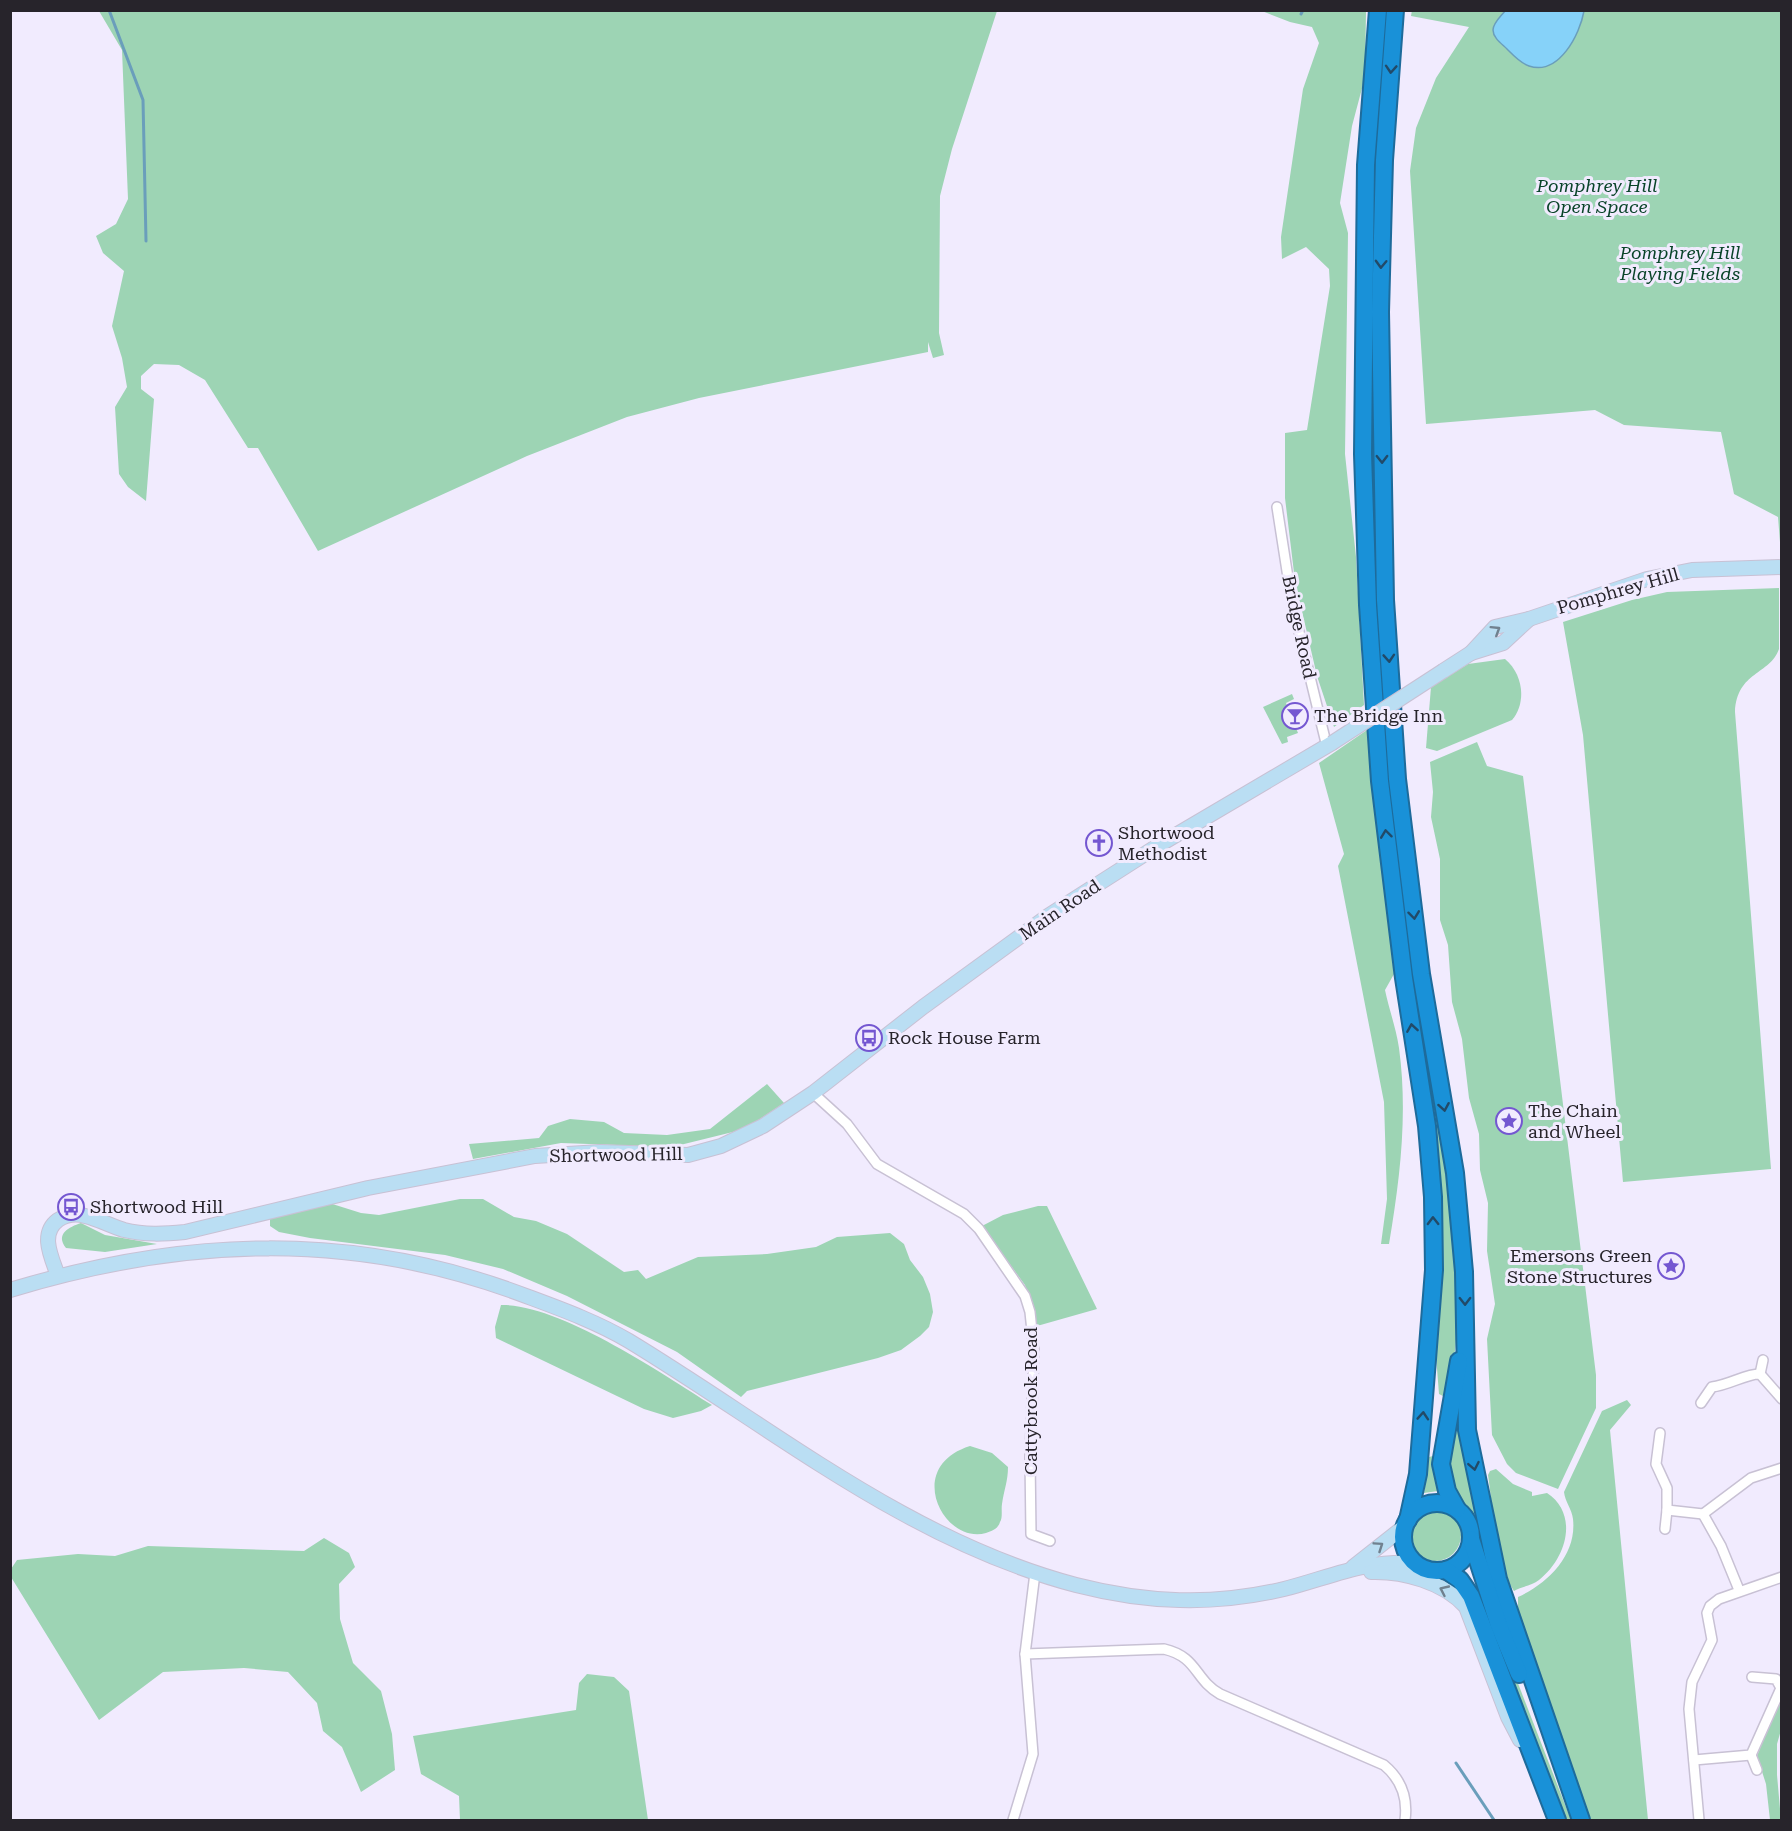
<svg xmlns="http://www.w3.org/2000/svg" width="1792" height="1831" font-family="'Roboto Serif',serif">
	<style>
		.green { fill: #9dd4b4 }
		.water { fill: #86d2f9; stroke: #6a9ebb; stroke-width: 1.5 }
		.lines { fill: none; stroke-linecap: round; stroke-linejoin: round }
		.stream { stroke: #6a9ebb; stroke-width: 3 }
		.street-casing { stroke: #c8c1d4; stroke-width: 12 }
		.secondary-casing { stroke: #c8c1d4; stroke-width: 16 }
		.highway-casing { stroke: #1e6b9b; stroke-width: 20 }
		.street { stroke: #fff; stroke-width: 9 }
		.secondary { stroke: #badef3; stroke-width: 14 }
		.highway { stroke: #1991d8; stroke-width: 16 }
		.secondary-bridge-casing { stroke: #c8c1d4; stroke-width: 16; stroke-linecap: butt }
		.secondary-bridge { stroke: #badef3; stroke-width: 14 }
		.oneway { stroke: #224a68 }
		.oneway2 { stroke: #70818f }
		.labels { text-anchor: middle; stroke-width: 6; stroke-linejoin: round; paint-order: stroke }
		.park-label { font-size: 18px; font-style: italic; fill: #094429; stroke: #f1ebfe }
		.street-label { font-size: 18px; fill: #27242b; stroke: #f1ebfe }
		.poi-label { font-size: 18px; fill: #27242b; stroke: #f1ebfe; text-anchor: start }
	</style>
	<rect width="100%" height="100%" fill="#f1ebfe"/>
	<!-- green -->
	<g class="green">
		<polygon points="1412,10 1781,11 1781,555 1778,517 1734,494 1721,432 1624,425 1595,410 1426,424 1410,171 1416,128 1436,78 1469,27 1411,16"/>
		<polygon points="99,11 997,11 952,149 940,196 939,333 944,355 933,358 928,342 928,352 699,398 627,417 527,456 318,551 258,448 248,448 205,380 179,365 154,364 141,376 141,389 154,399 146,501 128,487 119,474 115,407 127,387 122,358 112,326 124,271 103,253 96,236 116,224 128,199 122,50"/>
		<polygon points="1262,11 1366,11 1365,77 1352,126 1340,203 1348,233 1345,454 1356,557 1364,705 1334,727 1317,676 1295,581 1285,498 1285,433 1307,430 1330,286 1329,269 1306,247 1282,259 1281,237 1303,89 1319,43 1312,27 1290,22"/>
		<path d="M 1384,22 L 1388,22 L 1373,304 L 1372,402 L 1377,578 L 1456,1262 C 1456,1306 1462,1354 1443,1396 L 1439,1394 L 1436,1356 L 1431,1110 L 1394,835 L 1374,576 L 1371,493 L 1372,228 Z"/>
		<path d="M 1779,588 L 1779,649 C 1770,675 1737,671 1735,712 L 1771,1169 L 1623,1182 L 1583,735 L 1563,622 L 1632,600 L 1667,592 Z"/>
		<path d="M 1505,659 C 1523,674 1527,702 1512,720 L 1437,751 L 1426,748 L 1431,687 L 1468,664 Z"/>
		<polygon points="1292,694 1294,699 1286,703 1298,733 1287,737 1288,742 1282,744 1263,707"/>
		<path d="M 1367,730 L 1394,974 L 1385,990 C 1389,1009 1396,1028 1399,1048 C 1408,1114 1400,1179 1389,1244 L 1381,1244 L 1387,1199 L 1384,1102 L 1338,866 L 1344,854 L 1319,763 Z"/>
		<polygon points="1477,742 1487,766 1523,776 1596,1375 1596,1408 1558,1489 1516,1473 1507,1464 1492,1435 1487,1339 1495,1304 1487,1251 1488,1203 1480,1170 1479,1134 1469,1098 1462,1039 1452,1002 1448,945 1440,920 1440,859 1431,817 1433,792 1430,762"/>
		<polygon points="767,1084 784,1103 745,1129 672,1147 561,1143 473,1159 469,1144 539,1138 548,1126 570,1119 604,1122 624,1133 667,1135 710,1129"/>
		<polygon points="460,1199 483,1199 514,1217 536,1221 567,1234 624,1272 638,1270 646,1279 698,1257 767,1254 816,1247 837,1237 890,1233 904,1244 910,1260 923,1277 930,1294 933,1312 929,1327 920,1336 901,1350 878,1358 747,1391 741,1397 677,1352 567,1296 503,1269 445,1255 310,1238 279,1232 270,1226 270,1218 326,1202 361,1213 379,1215"/>
		<polygon points="1038,1206 1047,1206 1097,1309 1037,1326 1025,1285 982,1226 1003,1215"/>
		<path d="M 81,1223 L 105,1235 L 157,1244 L 105,1252 L 66,1248 C 55,1234 69,1227 81,1223 Z"/>
		<path d="M 501,1305 C 560,1304 661,1373 712,1405 L 701,1411 L 673,1418 L 644,1409 L 496,1338 L 495,1327 Z"/>
		<path d="M 1627,1400 L 1631,1405 L 1610,1430 L 1648,1820 L 1589,1820 L 1518,1611 L 1518,1597 C 1548,1583 1577,1555 1573,1519 C 1572,1509 1565,1502 1564,1492 L 1602,1411 Z"/>
		<polygon points="1459,1420 1478,1511 1474,1514 1455,1494 1448,1469"/>
		<path d="M 970,1446 L 992,1453 L 1008,1467 C 1008,1481 1004,1490 1002,1504 C 1001,1510 1003,1517 1000,1522 C 998,1529 992,1531 986,1533 C 944,1545 903,1467 970,1446 Z"/>
		<polygon points="1433,1456 1438,1491 1424,1493 1429,1457"/>
		<path d="M 1496,1469 L 1513,1484 L 1532,1492 L 1532,1496 L 1547,1493 C 1579,1514 1567,1558 1539,1580 C 1532,1586 1522,1586 1514,1591 C 1495,1564 1493,1507 1488,1475 L 1490,1471 Z"/>
		<circle cx="1435" cy="1535" r="26"/>
		<polygon points="324,1538 349,1553 355,1567 339,1584 340,1619 353,1663 381,1691 392,1734 395,1770 361,1792 342,1747 323,1731 317,1703 288,1672 244,1668 163,1672 99,1720 11,1577 11,1569 17,1560 78,1554 115,1556 148,1546 304,1551"/>
		<polygon points="1507,1655 1571,1820 1563,1820 1505,1673"/>
		<polygon points="587,1674 614,1677 629,1691 648,1820 460,1820 459,1796 421,1774 413,1736 576,1710 579,1683"/>
		<polygon points="1781,1694 1781,1730 1777,1744 1777,1775 1781,1820 1770,1820 1766,1784 1757,1756"/>
	</g>
	<!-- water -->
	<path class="water" d="M 1505,11 L 1505,10 L 1584,11 C 1580,34 1559,76 1529,66 C 1520,63 1513,55 1507,49 C 1502,44 1493,38 1493,30 C 1493,23 1501,16 1505,11 Z"/>
	<g class="lines">
		<!-- stream -->
		<g class="stream">
			<polyline points="109,10 143,100 146,241"/>
			<polyline points="1301,14 1303,10"/>
			<polyline points="1456,1763 1494,1820"/>
		</g>
		<defs>
			<g id="street">
				<polyline points="1277,507 1292,603 1327,747"/>
				<polyline points="813,1093 847,1124 877,1164 964,1214 979,1229 1025,1296 1030,1312 1034,1350 1030,1458 1031,1534 1050,1541"/>
				<polyline points="1760,1374 1763,1360"/>
				<path d="M 1701,1403 L 1712,1387 C 1729,1385 1748,1373 1760,1374 L 1782,1399"/>
				<polyline points="1660,1433 1656,1464 1667,1488 1667,1510 1703,1514"/>
				<polyline points="1665,1529 1667,1510"/>
				<polyline points="1739,1590 1721,1546 1703,1514 1751,1478 1782,1468"/>
				<path d="M 1025,1654 L 1164,1649 C 1198,1657 1194,1679 1220,1694 L 1384,1765 C 1402,1780 1408,1798 1405,1820"/>
				<polyline points="1751,1755 1757,1770"/>
				<polyline points="1694,1760 1751,1755 1781,1688 1776,1679 1752,1677"/>
				<polyline points="1013,1820 1033,1754 1025,1654 1035,1573"/>
				<polyline points="1699,1820 1689,1709 1692,1682 1712,1640 1707,1613 1710,1606 1719,1599 1782,1577"/>
			</g>
			<g id="secondary">
				<polyline points="1471,653 1503,643 1529,619"/>
				<polyline points="1443,671 1471,653 1495,627 1529,619 1647,579 1692,570 1782,567"/>
				<path d="M 58,1276 C 52,1258 39,1234 58,1220 C 66,1215 75,1213 85,1216 C 98,1219 111,1226 124,1230 C 145,1235 164,1234 185,1232 L 368,1188 L 535,1156 L 600,1152 L 688,1155 L 721,1146 L 763,1126 L 813,1093 L 923,1007 L 1048,916 L 1159,845 L 1332,743"/>
				<path d="M 10,1290 C 185,1237 353,1230 526,1296 C 561,1309 597,1322 629,1341 C 774,1429 909,1541 1076,1585 C 1146,1603 1213,1606 1284,1589 C 1331,1577 1364,1560 1415,1563"/>
				<polyline points="1353,1567 1405,1526"/>
				<path d="M 1371,1572 C 1403,1571 1444,1582 1466,1607 L 1508,1717 L 1520,1740"/>
			</g>
			<g id="highway">
				<polyline points="1378,10 1366,165 1363,454 1368,605 1380,781 1404,978 1427,1126 1433,1197 1434,1270 1418,1474 1408,1520"/>
				<polyline points="1395,10 1384,160 1380,312 1385,600 1397,779 1421,974 1455,1173 1464,1272 1467,1430 1498,1579 1581,1820"/>
				<circle cx="1437" cy="1537" r="34"/>
				<polyline points="1457,1509 1447,1491 1441,1464 1459,1361"/>
				<polyline points="1471,1539 1499,1626 1519,1674"/>
				<polyline points="1446,1570 1460,1580 1471,1596 1557,1820"/>
			</g>
		</defs>
		<!-- street casing -->
		<use href="#street" class="street-casing"/>
		<!-- secondary casing -->
		<use href="#secondary" class="secondary-casing"/>
		<!-- highway casing -->
		<use href="#highway" class="highway-casing"/>
		<!-- street -->
		<use href="#street" class="street"/>
		<!-- secondary -->
		<use href="#secondary" class="secondary"/>
		<!-- highway -->
		<use href="#highway" class="highway"/>
		<defs>
			<polyline id="secondary-bridge" points="1332,743 1443,671"/>
		</defs>
		<!-- secondary-bridge casing -->
		<use href="#secondary-bridge" class="secondary-bridge-casing"/>
		<!-- secondary-bridge -->
		<use href="#secondary-bridge" class="secondary-bridge"/>
	</g>
	<!-- one-way arrows -->
	<defs><path id="oneway-chevron" d="M-2-3.5L2.5 0L-2 3.5" fill="none" stroke-width="1.6" stroke-linecap="round" stroke-linejoin="round" transform="scale(1.5)"/></defs>
	<g class="oneway">
		<use href="#oneway-chevron" transform="translate(1391 69) rotate(94)"/>
		<use href="#oneway-chevron" transform="translate(1381 264) rotate(92)"/>
		<use href="#oneway-chevron" transform="translate(1382 459) rotate(89)"/>
		<use href="#oneway-chevron" transform="translate(1389 658) rotate(86)"/>
		<use href="#oneway-chevron" transform="translate(1386 834) rotate(-97)"/>
		<use href="#oneway-chevron" transform="translate(1414 915) rotate(83)"/>
		<use href="#oneway-chevron" transform="translate(1412 1028) rotate(-99)"/>
		<use href="#oneway-chevron" transform="translate(1444 1107) rotate(80)"/>
		<use href="#oneway-chevron" transform="translate(1433 1221) rotate(-91)"/>
		<use href="#oneway-chevron" transform="translate(1465 1301) rotate(89)"/>
		<use href="#oneway-chevron" transform="translate(1423 1416) rotate(-86)"/>
		<use href="#oneway-chevron" transform="translate(1474 1466) rotate(79)"/>
	</g>
	<g class="oneway2">
		<use href="#oneway-chevron" transform="translate(1496 630) rotate(-32)"/>
		<use href="#oneway-chevron" transform="translate(1379 1546) rotate(-34)"/>
		<use href="#oneway-chevron" transform="translate(1444 1590) rotate(-155)"/>
	</g>
	<!-- icons -->
	<defs>
		<symbol id="bar-ring" viewBox="-11 -11 22 22"><circle r="9.5" fill="#f1ebfe" stroke="#7457d1" stroke-width="1.5"/><path d="M-6-5H6L.8 .8V4.5H3.5V6h-7V4.5H-.8V.8Z" fill="#7457d1"/></symbol>
		<symbol id="church-ring" viewBox="-11 -11 22 22"><circle r="9.5" fill="#f1ebfe" stroke="#7457d1" stroke-width="1.5"/><path d="M-1.2-6h2.4v3.5h3.3v2.4h-3.3V6h-2.4V-.1h-3.3v-2.4h3.3Z" fill="#7457d1"/></symbol>
		<symbol id="bus-ring" viewBox="-11 -11 22 22"><circle r="9.5" fill="#f1ebfe" stroke="#7457d1" stroke-width="1.5"/><path d="M-5-6H5V4H4V6H2V4H-2V6H-4V4H-5ZM-3.5-4V0h7V-4ZM-3.5 1.2v1.5H-2V1.2ZM2 1.2v1.5H3.5V1.2Z" fill="#7457d1"/></symbol>
		<symbol id="sight-ring" viewBox="-11 -11 22 22"><circle r="9.5" fill="#f1ebfe" stroke="#7457d1" stroke-width="1.5"/><path d="M0-6L1.8-2.2L6-1.7L2.9 1.2L3.7 5.4L0 3.3L-3.7 5.4L-2.9 1.2L-6-1.7L-1.8-2.2Z" fill="#7457d1"/></symbol>
	</defs>
	<g fill-rule="evenodd">
		<use href="#bar-ring" x="1280" y="701" width="30" height="30"/>
		<use href="#church-ring" x="1084" y="828" width="30" height="30"/>
		<use href="#bus-ring" x="854" y="1023" width="30" height="30"/>
		<use href="#sight-ring" x="1494" y="1106" width="30" height="30"/>
		<use href="#bus-ring" x="56" y="1192" width="30" height="30"/>
		<use href="#sight-ring" x="1656" y="1251" width="30" height="30"/>
	</g>
	<g class="labels">
		<!-- park labels -->
		<g class="park-label">
			<text x="1597" y="192">Pomphrey Hill<tspan x="1597" dy="21">Open Space</tspan></text>
			<text x="1680" y="259">Pomphrey Hill<tspan x="1680" dy="21">Playing Fields</tspan></text>
		</g>
		<!-- street labels -->
		<g class="street-label">
			<text transform="translate(1618 591) rotate(-16)" y="6">Pomphrey Hill</text>
			<text transform="translate(1299 627) rotate(78)" y="6">Bridge Road</text>
			<text transform="translate(1060 910) rotate(-34)" y="6">Main Road</text>
			<text transform="translate(616 1155) rotate(-1)" y="6">Shortwood Hill</text>
			<text transform="translate(1031 1401) rotate(-90)" y="6">Cattybrook Road</text>
		</g>
		<!-- poi labels -->
		<g class="poi-label">
			<text x="1314" y="722">The Bridge Inn</text>
			<text x="1118" y="839">Shortwood<tspan x="1118" dy="21">Methodist</tspan></text>
			<text x="888" y="1044">Rock House Farm</text>
			<text x="1528" y="1117">The Chain<tspan x="1528" dy="21">and Wheel</tspan></text>
			<text x="90" y="1213">Shortwood Hill</text>
			<text x="1652" y="1262" text-anchor="end">Emersons Green<tspan x="1652" dy="21">Stone Structures</tspan></text>
		</g>
	</g>
	<!-- border -->
	<rect width="1792" height="1831" fill="none" stroke="#27242b" stroke-width="24"/>
</svg>
